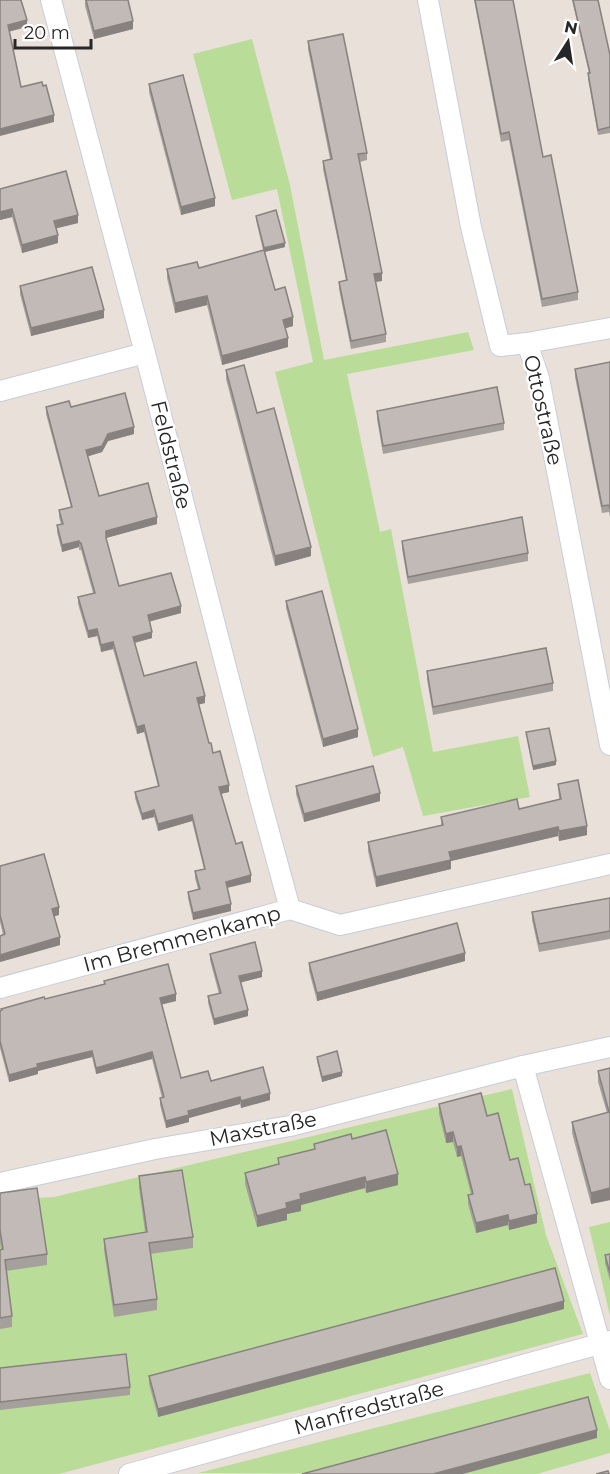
<svg xmlns="http://www.w3.org/2000/svg" width="610" height="1474" font-family="Montserrat,sans-serif">
	<style>
		.green { fill: #b9dd98 }
		.lines { fill: none; stroke-linecap: round; stroke-linejoin: round }
		.minor-casing { stroke: #c7cdd8; stroke-width: 22 }
		.minor { stroke: #fff; stroke-width: 20 }
		.wall { fill: #a6a09d }
		.shaded-wall { fill: #87827f }
		.building { fill: #c1bab6; stroke: #87827f; stroke-width: 1.5 }
		.labels { text-anchor: middle; stroke-width: 5; stroke-linejoin: round; paint-order: stroke }
		.street-label { font-size: 21px; fill: #272727; stroke: #fff }
	</style>
	<rect width="100%" height="100%" fill="#e9e0d9"/>
	<!-- green -->
	<g class="green">
		<polygon points="252,39 290,185 324,360 468,332 474,350 347,374 380,532 391,529 433,752 518,736 530,797 423,816 403,747 373,757 275,372 313,362 277,189 232,200 193,54"/>
		<polygon points="512,1089 546,1235 583,1334 59,1474 0,1474 0,1200 54,1197"/>
		<polygon points="610,1222 610,1316 589,1227"/>
		<polygon points="590,1373 610,1431 610,1453 537,1474 198,1473"/>
	</g>
	<g class="lines">
		<defs>
			<g id="minor">
				<polyline points="51,0 145,353 260,799 290,909"/>
				<polyline points="428,0 471,227 500,346 527,343 539,378 610,745"/>
				<polyline points="527,343 610,328"/>
				<polyline points="0,391 145,353"/>
				<polyline points="0,988 290,909 340,925 610,864"/>
				<polyline points="523,1066 610,1379"/>
				<polyline points="0,1183 155,1149 290,1126 523,1066 610,1047"/>
				<polyline points="129,1474 610,1341"/>
			</g>
		</defs>
		<!-- minor casing -->
		<use href="#minor" class="minor-casing"/>
		<!-- minor -->
		<use href="#minor" class="minor"/>
	</g>
	<!-- wall -->
	<g class="wall">
		<polygon points="85,0 128,0 133,29 94,39 85,6"/>
		<polygon points="474,0 513,0 543,157 578,292 578,300 542,307 509,140 501,142"/>
		<polygon points="572,0 598,0 610,55 610,133 598,135 588,79 589,73"/>
		<polygon points="308,41 367,153 367,160 360,162 382,281 375,282 386,334 386,342 351,349 339,289 339,282 346,280 323,169 323,161 330,159 308,49"/>
		<polygon points="149,84 215,206 181,215 149,92"/>
		<polygon points="0,189 78,223 56,228 58,243 22,253 12,217 0,220"/>
		<polygon points="256,216 285,247 265,252 275,290 293,326 285,328 288,347 222,365 207,305 175,313 167,278 167,269 199,268 263,250 256,220"/>
		<polygon points="20,286 104,318 31,336 20,294"/>
		<polygon points="610,362 610,517 609,512 602,513 575,377 575,369"/>
		<polygon points="226,370 257,413 311,556 275,566 226,379"/>
		<polygon points="46,407 71,407 134,434 108,441 102,452 88,456 99,496 157,524 106,538 119,586 181,613 150,621 152,638 135,643 144,676 205,703 199,704 209,743 229,792 221,794 236,844 251,882 227,888 231,911 193,920 188,898 188,892 198,889 195,878 195,871 204,869 192,821 158,831 154,817 142,820 135,798 135,792 158,786 144,732 137,734 113,649 101,652 97,636 88,638 78,604 78,597 93,593 81,550 79,550 79,547 62,552 57,532 57,525 61,524 59,517 59,510 71,507 46,414"/>
		<polygon points="377,411 504,423 504,430 383,454 377,419"/>
		<polygon points="402,541 528,553 528,561 408,584 402,549"/>
		<polygon points="286,601 358,737 323,747 286,608"/>
		<polygon points="427,671 553,683 553,691 433,715 427,679"/>
		<polygon points="526,732 556,765 533,770"/>
		<polygon points="558,784 587,835 559,841 558,836 451,861 451,869 376,887 368,851 368,842 441,825 441,817 519,809 559,799"/>
		<polygon points="296,786 380,801 304,822 296,794"/>
		<polygon points="0,866 59,915 54,916 60,945 0,962 0,936 3,935 0,922"/>
		<polygon points="610,898 610,939 539,952 532,920 532,912"/>
		<polygon points="210,954 262,977 241,982 248,1016 214,1025 208,1003 208,996 219,994 210,960"/>
		<polygon points="465,961 317,1001 309,971 309,963"/>
		<polygon points="104,981 176,1001 162,1004 181,1078 211,1081 270,1100 241,1108 240,1104 189,1118 189,1122 166,1128 160,1105 160,1098 162,1098 152,1059 96,1074 92,1057 38,1071 38,1074 9,1082 0,1048 0,1011 104,984"/>
		<polygon points="317,1057 342,1076 322,1082 317,1061"/>
		<polygon points="610,1068 610,1200 591,1204 572,1133 572,1122 607,1113 598,1082 598,1071"/>
		<polygon points="439,1104 487,1116 510,1160 525,1185 537,1223 509,1230 508,1225 476,1233 468,1204 468,1195 471,1194 461,1156 457,1157 453,1142 446,1143 439,1114"/>
		<polygon points="352,1139 398,1185 366,1193 365,1188 301,1205 301,1211 287,1214 287,1220 257,1227 245,1184 245,1173 278,1164 278,1158 314,1149 314,1144"/>
		<polygon points="139,1176 193,1237 193,1248 150,1254 157,1299 157,1310 114,1317 104,1250 104,1239 145,1232 139,1188"/>
		<polygon points="0,1193 47,1254 47,1265 6,1271 12,1316 12,1327 0,1329 0,1250 1,1250 0,1242"/>
		<polygon points="610,1254 610,1281 605,1263 605,1255"/>
		<polygon points="564,1309 158,1417 149,1384 149,1376"/>
		<polygon points="0,1368 130,1387 130,1395 0,1410"/>
	</g>
	<!-- shaded-wall -->
	<g class="shaded-wall">
		<polygon points="27,20 27,27 8,32 8,25"/>
		<polygon points="133,21 133,29 94,39 94,31"/>
		<polygon points="54,115 54,122 0,136 0,129"/>
		<polygon points="215,198 215,206 181,215 181,207"/>
		<polygon points="12,209 12,217 0,220 0,212"/>
		<polygon points="78,215 78,223 54,229 54,221"/>
		<polygon points="58,235 58,243 22,253 22,245"/>
		<polygon points="285,243 285,247 264,252 264,248"/>
		<polygon points="382,273 382,281 374,282 374,274"/>
		<polygon points="207,296 207,305 175,313 175,303"/>
		<polygon points="104,310 104,318 31,336 31,328"/>
		<polygon points="293,317 293,326 283,329 283,320"/>
		<polygon points="288,338 288,347 222,365 222,356"/>
		<polygon points="134,427 134,434 108,441 102,452 86,457 86,450 108,434"/>
		<polygon points="157,517 157,524 106,538 106,531"/>
		<polygon points="79,541 79,547 62,552 62,545"/>
		<polygon points="311,547 311,556 275,566 275,556"/>
		<polygon points="181,606 181,613 148,622 148,615"/>
		<polygon points="97,629 97,636 88,638 88,631"/>
		<polygon points="152,632 152,638 133,643 133,637"/>
		<polygon points="113,642 113,649 101,652 101,645"/>
		<polygon points="205,696 205,703 197,705 197,698"/>
		<polygon points="144,725 144,732 137,734 137,727"/>
		<polygon points="358,729 358,737 323,747 323,739"/>
		<polygon points="556,761 556,765 533,770 533,766"/>
		<polygon points="229,785 229,792 219,794 219,787"/>
		<polygon points="380,793 380,801 304,822 304,814"/>
		<polygon points="154,810 154,817 142,820 142,814"/>
		<polygon points="192,815 192,821 158,831 158,824"/>
		<polygon points="587,826 587,835 559,841 559,831"/>
		<polygon points="558,827 558,836 451,861 451,869 376,887 376,877 449,852"/>
		<polygon points="251,875 251,882 226,888 226,882"/>
		<polygon points="231,904 231,911 193,920 193,913"/>
		<polygon points="59,907 59,915 52,917 52,909"/>
		<polygon points="60,937 60,945 0,962 0,955"/>
		<polygon points="465,953 465,961 317,1001 317,993"/>
		<polygon points="262,971 262,977 239,983 239,976"/>
		<polygon points="176,994 176,1001 160,1005 160,998"/>
		<polygon points="248,1010 248,1016 214,1025 214,1019"/>
		<polygon points="92,1051 92,1057 38,1071 38,1074 9,1082 9,1075 37,1064"/>
		<polygon points="152,1052 152,1059 96,1074 96,1068"/>
		<polygon points="342,1072 342,1076 322,1082 322,1077"/>
		<polygon points="270,1093 270,1100 241,1108 241,1101"/>
		<polygon points="240,1097 240,1104 189,1118 189,1122 166,1128 166,1121 188,1111"/>
		<polygon points="453,1132 453,1142 446,1143 446,1134"/>
		<polygon points="461,1146 461,1156 457,1157 457,1147"/>
		<polygon points="398,1174 398,1185 366,1193 366,1182"/>
		<polygon points="365,1177 365,1188 301,1205 301,1211 287,1214 287,1220 257,1227 257,1216 300,1194"/>
		<polygon points="610,1188 610,1200 591,1204 591,1193"/>
		<polygon points="537,1214 537,1223 509,1230 509,1221"/>
		<polygon points="508,1215 508,1225 476,1233 476,1223"/>
		<polygon points="564,1301 564,1309 158,1417 158,1409"/>
		<polygon points="597,1430 597,1438 463,1474 433,1474"/>
	</g>
	<!-- building -->
	<g class="building">
		<polygon points="0,0 21,0 27,20 8,25 21,87 42,82 43,86 46,85 54,115 0,129"/>
		<polygon points="86,0 128,0 133,21 94,31"/>
		<polygon points="475,0 513,0 543,157 551,155 578,292 542,299 509,132 501,134"/>
		<polygon points="573,0 598,0 610,55 610,127 598,130 588,73 590,73"/>
		<polygon points="343,34 367,153 358,154 382,273 374,274 386,334 351,341 339,282 347,280 323,161 332,159 308,41"/>
		<polygon points="183,75 215,198 181,207 149,84"/>
		<polygon points="66,171 78,215 54,221 58,235 22,245 12,209 0,212 0,189"/>
		<polygon points="276,210 285,243 264,248 256,216"/>
		<polygon points="264,250 275,290 285,287 293,317 283,320 288,338 222,356 207,296 175,303 167,269 197,262 199,268"/>
		<polygon points="92,267 104,310 31,328 20,286"/>
		<polygon points="610,362 610,509 609,505 602,506 575,369"/>
		<polygon points="244,365 257,413 274,408 311,547 275,556 226,370"/>
		<polygon points="497,387 504,423 383,446 377,411"/>
		<polygon points="125,393 134,427 108,434 102,446 86,450 99,496 148,483 157,517 106,531 106,538 119,586 171,573 181,606 148,615 152,632 133,637 144,676 196,662 205,696 197,698 209,743 211,743 213,753 220,751 229,785 219,787 236,844 242,842 251,875 226,882 231,904 193,913 188,892 200,889 195,871 205,869 192,815 158,824 154,810 142,814 135,792 159,786 144,725 137,727 113,642 101,645 97,629 88,631 78,597 95,593 81,543 79,543 79,541 62,545 57,525 63,524 59,510 72,507 46,407 69,401 71,407"/>
		<polygon points="522,517 528,553 408,577 402,541"/>
		<polygon points="322,591 358,729 323,739 286,601"/>
		<polygon points="546,648 553,683 433,707 427,671"/>
		<polygon points="549,728 556,761 533,766 526,732"/>
		<polygon points="373,766 380,793 304,814 296,786"/>
		<polygon points="578,780 587,826 559,831 558,827 449,852 451,860 376,877 368,842 443,825 441,817 517,799 519,809 561,799 558,784"/>
		<polygon points="44,854 59,907 52,909 60,937 0,955 0,936 5,934 0,915 0,866"/>
		<polygon points="610,898 610,931 539,944 532,912"/>
		<polygon points="457,923 465,953 317,993 309,963"/>
		<polygon points="255,942 262,971 239,976 248,1010 214,1019 208,996 221,993 210,954"/>
		<polygon points="168,964 176,994 160,998 181,1078 208,1071 211,1081 263,1067 270,1093 241,1101 240,1097 188,1111 189,1115 166,1121 160,1098 164,1097 152,1052 96,1068 92,1051 37,1064 38,1067 9,1075 0,1041 0,1011 2,1010 1,1009 44,997 45,999 105,984 104,981"/>
		<polygon points="337,1051 342,1072 322,1077 317,1057"/>
		<polygon points="610,1068 610,1188 591,1193 572,1122 609,1112 598,1071"/>
		<polygon points="481,1093 487,1116 498,1113 510,1160 518,1158 525,1185 530,1184 537,1214 509,1221 508,1215 476,1223 468,1195 473,1194 461,1146 457,1147 453,1132 446,1134 439,1104"/>
		<polygon points="386,1130 398,1174 366,1182 365,1177 300,1194 301,1199 286,1203 287,1208 257,1216 245,1173 279,1164 278,1158 315,1149 314,1144 351,1134 352,1139"/>
		<polygon points="182,1170 193,1237 149,1243 157,1299 114,1305 104,1239 147,1232 139,1176"/>
		<polygon points="37,1188 47,1254 5,1260 12,1316 0,1318 0,1250 3,1249 0,1230 0,1193"/>
		<polygon points="610,1254 610,1273 605,1255"/>
		<polygon points="555,1268 564,1301 158,1409 149,1376"/>
		<polygon points="126,1354 130,1387 0,1402 0,1368"/>
		<polygon points="588,1397 597,1430 433,1474 302,1474"/>
		<polygon points="608,1471 609,1474 596,1474"/>
	</g>
	<g class="labels">
		<!-- street labels -->
		<g class="street-label">
			<text transform="translate(543 410) rotate(77)" y="7">Ottostraße</text>
			<text transform="translate(171 455) rotate(76)" y="7">Feldstraße</text>
			<text transform="translate(182 939) rotate(-15)" y="7">Im Bremmenkamp</text>
			<text transform="translate(263 1129) rotate(-11)" y="7">Maxstraße</text>
			<text transform="translate(369 1408) rotate(-15)" y="7">Manfredstraße</text>
		</g>
	</g>
	<!-- north arrow -->
	<g transform="translate(568 42) rotate(12)" stroke="#ffffff" stroke-width="4.5" paint-order="stroke">
	<path d="M0-4.5L10 22L0 15L-10 22Z" fill="#272727"/>
	<text y="-9" font-size="16" font-weight="bold" text-anchor="middle" fill="#272727">N</text>
	</g>
	<!-- scale -->
	<path d="M15 39v9h76v-9" fill="none" stroke="#272727" stroke-width="3"/>
	<text x="24" y="39" font-size="18" fill="#272727" stroke="#ffffff" stroke-width="4.5" paint-order="stroke">20 m</text>
</svg>
